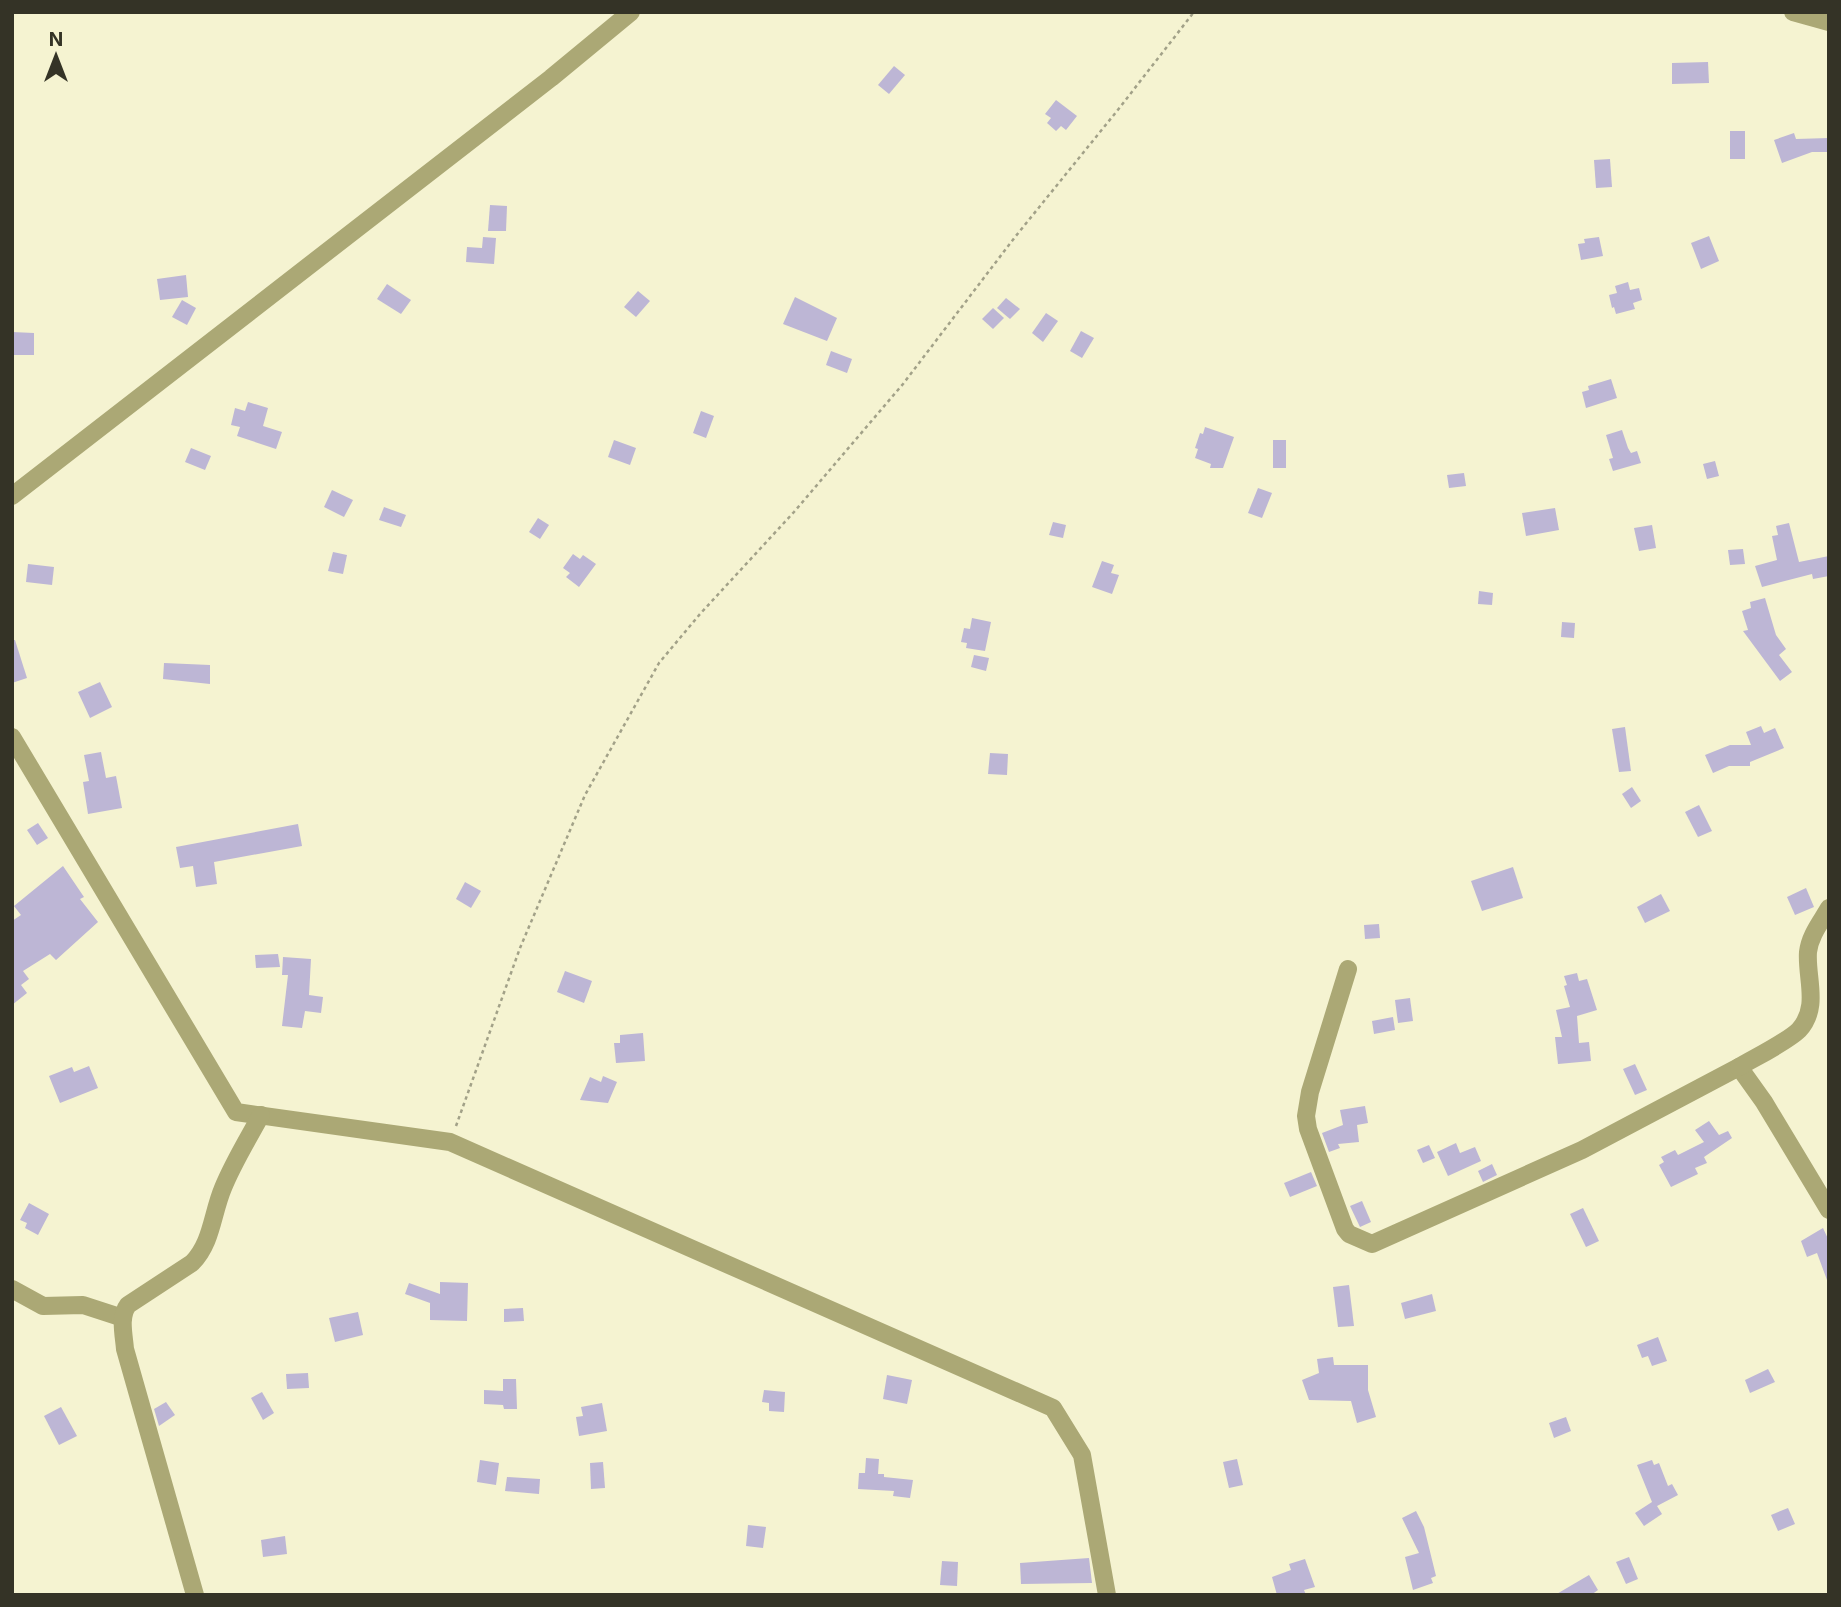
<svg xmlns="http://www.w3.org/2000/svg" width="1841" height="1607" font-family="Inter,sans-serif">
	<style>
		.building { fill: #bdb6d5 }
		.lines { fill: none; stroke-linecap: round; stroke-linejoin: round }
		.path { stroke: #a2a188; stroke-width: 2.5; stroke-dasharray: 3.5 3.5; stroke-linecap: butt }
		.minor { stroke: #aba875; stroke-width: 18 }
	</style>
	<rect width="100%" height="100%" fill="#f5f3d1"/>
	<!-- building -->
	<g class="building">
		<polygon points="1708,62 1709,83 1672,84 1672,63"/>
		<polygon points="894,66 905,75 889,94 878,85"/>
		<polygon points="1056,100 1077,116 1066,130 1061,126 1056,131 1047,123 1051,118 1045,114"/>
		<rect x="1730" y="131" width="15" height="28"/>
		<polygon points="1794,133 1796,139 1829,138 1829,152 1812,152 1782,163 1774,140"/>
		<polygon points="1610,159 1612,187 1596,188 1594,160"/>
		<polygon points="490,205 507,206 506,231 488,231"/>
		<polygon points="1709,236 1719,261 1701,269 1691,243"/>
		<polygon points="483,237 496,238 494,264 466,262 467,247 482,248"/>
		<polygon points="1599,237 1603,256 1581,260 1578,244 1585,243 1584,239"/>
		<polygon points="186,275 188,297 160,300 157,279"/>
		<polygon points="1628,282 1630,290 1639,288 1642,300 1633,303 1635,309 1616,314 1614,307 1612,308 1609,295 1617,293 1615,286"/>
		<polygon points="387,284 411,300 401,314 377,299"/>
		<polygon points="638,291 650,301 636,317 624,307"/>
		<polygon points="795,297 837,318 827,341 783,324"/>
		<polygon points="1006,298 1020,309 1010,319 997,308"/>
		<polygon points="182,300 196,308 187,325 172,317"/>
		<polygon points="993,308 1004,318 993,329 982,319"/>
		<polygon points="1046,313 1058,321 1043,342 1032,333"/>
		<polygon points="1081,331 1094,338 1082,358 1070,351"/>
		<polygon points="12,332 34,333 34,355 12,355"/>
		<polygon points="831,351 852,359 847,373 826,365"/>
		<polygon points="1611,379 1617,398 1586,408 1582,392 1589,390 1588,386"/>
		<polygon points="248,402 268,408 263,426 282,432 276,449 237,436 240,427 231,425 235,408 245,411"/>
		<polygon points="701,411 714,416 706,438 693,433"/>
		<polygon points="1205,427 1234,437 1223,468 1210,468 1211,464 1195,458 1198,449 1195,448 1200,433 1203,434"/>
		<polygon points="1622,430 1628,448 1631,453 1637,451 1641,463 1613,471 1609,459 1613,458 1606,435"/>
		<polygon points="614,440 636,448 630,465 608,457"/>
		<rect x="1273" y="440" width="13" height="28"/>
		<polygon points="191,448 211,456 205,470 185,462"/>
		<polygon points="1715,461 1719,476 1707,479 1703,464"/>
		<polygon points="1464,473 1466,486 1449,488 1447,475"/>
		<polygon points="1258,488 1272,493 1262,518 1248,513"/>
		<polygon points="332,490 353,500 344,517 324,507"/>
		<polygon points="384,507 406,515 401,527 379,520"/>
		<polygon points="1555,508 1559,530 1526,536 1522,513"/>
		<polygon points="538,518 549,525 540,539 529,532"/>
		<polygon points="1053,522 1066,525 1063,538 1049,535"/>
		<polygon points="1789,523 1799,562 1829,556 1829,576 1813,579 1812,574 1762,587 1755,566 1777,560 1772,536 1778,535 1776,526"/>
		<polygon points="1652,525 1656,548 1639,551 1634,528"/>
		<polygon points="1743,549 1745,564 1730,565 1728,550"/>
		<polygon points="333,552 347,555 343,574 328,571"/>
		<polygon points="573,554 580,559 583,555 596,564 579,587 566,577 570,573 563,568"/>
		<polygon points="1102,561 1114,565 1111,573 1119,575 1112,594 1092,587"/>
		<polygon points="28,564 54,567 52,585 26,582"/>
		<polygon points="1479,591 1493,593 1492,605 1478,604"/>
		<polygon points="1765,598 1776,635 1786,649 1779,655 1792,672 1780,681 1743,631 1748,630 1742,611 1751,608 1750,602"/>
		<polygon points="972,618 991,622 985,651 966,648 967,643 961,642 964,628 970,629"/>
		<polygon points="1562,622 1575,623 1574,638 1561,637"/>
		<polygon points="12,640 15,640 27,678 12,683"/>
		<polygon points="974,655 989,658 986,671 971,667"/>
		<polygon points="164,663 210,665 210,684 163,679"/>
		<polygon points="100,682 112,707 90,718 78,692"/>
		<polygon points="1761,726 1764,733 1775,728 1784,748 1750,762 1750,766 1729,766 1713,773 1705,755 1730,745 1751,745 1746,732"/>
		<polygon points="1625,727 1631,771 1619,772 1612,729"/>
		<polygon points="101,752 106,778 116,776 122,808 88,814 83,782 89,781 84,755"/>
		<polygon points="990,753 1008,754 1007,775 988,774"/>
		<polygon points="1632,787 1641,801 1631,808 1622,794"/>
		<polygon points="1699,805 1712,831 1698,837 1685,812"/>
		<polygon points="38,823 48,838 37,845 27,830"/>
		<polygon points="298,824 302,846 214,862 217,884 196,887 193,866 180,868 176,847"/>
		<polygon points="63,866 84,897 80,899 98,922 56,960 50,954 23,971 29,979 21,985 27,993 12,1005 12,921 21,915 14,906"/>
		<polygon points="1513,867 1523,898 1482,911 1471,881"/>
		<polygon points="465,882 481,891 471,908 456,899"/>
		<polygon points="1806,888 1814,907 1795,915 1787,897"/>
		<polygon points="1661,894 1670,911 1645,923 1637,907"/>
		<polygon points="1379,924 1380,938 1365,939 1364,925"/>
		<polygon points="278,954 280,967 256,968 255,955"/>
		<polygon points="283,957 311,959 309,995 323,997 321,1013 305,1011 302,1028 282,1026 288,975 282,975"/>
		<polygon points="565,971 592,981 584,1003 557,992"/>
		<polygon points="1577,973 1579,981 1587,979 1597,1010 1577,1016 1579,1043 1589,1042 1591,1061 1558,1064 1555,1037 1562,1037 1556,1010 1570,1007 1564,986 1567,985 1564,976"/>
		<polygon points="1410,998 1413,1021 1398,1023 1395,1000"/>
		<polygon points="1393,1017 1395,1030 1374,1034 1372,1021"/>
		<polygon points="643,1033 645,1061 616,1063 614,1043 620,1043 620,1035"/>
		<polygon points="1635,1064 1647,1090 1635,1095 1623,1069"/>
		<polygon points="89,1066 98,1088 60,1103 49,1076 72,1067 74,1072"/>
		<polygon points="603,1076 617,1082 608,1103 580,1100 590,1077 601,1082"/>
		<polygon points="1365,1106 1368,1123 1357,1125 1359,1142 1338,1144 1340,1148 1329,1152 1322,1133 1343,1125 1340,1110"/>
		<polygon points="1709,1121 1719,1135 1728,1131 1732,1138 1704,1157 1707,1163 1695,1168 1698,1174 1671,1187 1659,1165 1664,1162 1661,1157 1675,1150 1678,1155 1704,1142 1695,1130"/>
		<polygon points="1456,1143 1460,1153 1475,1147 1481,1161 1448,1176 1437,1152"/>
		<polygon points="1429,1145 1435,1158 1423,1163 1417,1150"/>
		<polygon points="1492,1164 1497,1175 1483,1182 1478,1171"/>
		<polygon points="1311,1172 1317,1186 1290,1197 1284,1183"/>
		<polygon points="1362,1201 1371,1222 1360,1227 1350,1206"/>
		<polygon points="29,1203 49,1214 38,1235 25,1228 27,1223 20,1220"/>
		<polygon points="1583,1208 1599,1241 1586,1247 1570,1214"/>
		<polygon points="1823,1228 1829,1241 1827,1280 1817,1253 1807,1257 1801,1241"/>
		<polygon points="440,1282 468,1283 467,1321 430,1320 430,1303 405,1294 409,1283 440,1294"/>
		<polygon points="1349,1285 1354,1326 1338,1327 1333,1287"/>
		<polygon points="1432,1294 1436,1311 1405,1319 1401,1303"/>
		<polygon points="523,1308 524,1321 504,1322 504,1309"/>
		<polygon points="358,1312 363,1335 335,1342 329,1318"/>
		<polygon points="1658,1337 1667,1361 1652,1366 1648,1356 1642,1358 1637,1345"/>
		<polygon points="1333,1357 1334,1365 1368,1365 1368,1390 1376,1417 1357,1423 1351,1401 1309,1400 1302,1380 1319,1373 1317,1359"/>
		<polygon points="1768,1369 1775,1382 1750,1393 1745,1380"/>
		<polygon points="308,1373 309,1388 287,1389 286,1374"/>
		<polygon points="887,1375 912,1380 907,1404 883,1399"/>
		<polygon points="503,1379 516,1379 517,1409 504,1409 503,1405 484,1404 484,1390 503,1391"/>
		<polygon points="764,1390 785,1392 784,1412 769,1411 769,1403 762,1402"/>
		<polygon points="262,1392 274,1413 263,1420 251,1398"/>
		<polygon points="166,1402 175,1415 159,1426 154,1409"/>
		<polygon points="602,1403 607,1431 579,1436 576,1417 583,1416 581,1407"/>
		<polygon points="61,1407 77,1436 59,1445 44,1416"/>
		<polygon points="1566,1417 1571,1431 1554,1438 1549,1423"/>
		<polygon points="866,1458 879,1459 878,1474 884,1474 884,1477 913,1480 910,1498 893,1496 894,1491 858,1489 859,1473 865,1473"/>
		<polygon points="1237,1459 1243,1485 1229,1488 1223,1462"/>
		<polygon points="480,1460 499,1463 496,1485 477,1482"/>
		<polygon points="1652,1460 1654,1465 1659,1463 1668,1486 1672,1484 1678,1495 1657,1506 1662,1514 1644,1526 1635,1513 1652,1502 1637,1465"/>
		<polygon points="603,1462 605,1488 591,1489 590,1463"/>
		<polygon points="507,1477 540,1479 539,1494 505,1491"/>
		<polygon points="1788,1508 1795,1524 1778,1531 1771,1515"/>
		<polygon points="1416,1511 1424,1527 1436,1576 1431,1578 1433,1583 1413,1590 1405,1557 1419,1553 1402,1518"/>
		<polygon points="748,1525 766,1527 763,1548 746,1546"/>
		<polygon points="285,1536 287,1554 263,1557 261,1540"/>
		<polygon points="1629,1557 1638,1579 1626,1584 1616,1562"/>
		<polygon points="1089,1558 1092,1583 1021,1584 1020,1563"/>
		<polygon points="1305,1559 1315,1587 1304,1590 1306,1595 1277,1595 1272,1577 1291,1570 1289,1564"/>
		<polygon points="942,1561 958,1562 957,1586 940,1585"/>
		<polygon points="1589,1575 1598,1590 1591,1595 1555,1595"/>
	</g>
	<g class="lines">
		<!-- path -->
		<polyline class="path" points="456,1126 520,948 585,795 659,663 700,614 794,512 903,384 1015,237 1117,111 1194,12"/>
		<!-- minor -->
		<g class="minor">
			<polyline points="1793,12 1829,22"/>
			<polyline points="12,496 551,78 631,12"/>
			<polyline points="12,737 236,1112 450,1142 1053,1408 1082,1455 1107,1595"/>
			<polyline points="1348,969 1310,1092 1306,1116 1308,1129 1345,1229 1349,1234 1372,1244 1582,1150 1739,1067 1764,1102 1829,1210"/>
			<path d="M 1739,1067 C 1754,1058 1787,1042 1799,1030 C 1820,1007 1806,978 1808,952 C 1810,935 1821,922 1829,908"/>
			<polyline points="12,1289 43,1306 83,1305 123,1318"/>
			<path d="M 195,1595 L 125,1349 C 124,1335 119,1317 128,1305 L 192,1263 C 212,1243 212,1214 223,1188 C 233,1163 248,1139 261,1115"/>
		</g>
	</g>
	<!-- border -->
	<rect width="1841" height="1607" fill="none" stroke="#343326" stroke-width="28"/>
	<!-- north arrow -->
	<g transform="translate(56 56)" stroke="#f5f3d1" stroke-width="5" paint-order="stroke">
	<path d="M0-5L12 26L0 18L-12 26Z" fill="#343326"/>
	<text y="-10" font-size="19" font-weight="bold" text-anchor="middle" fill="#343326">N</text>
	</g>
</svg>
